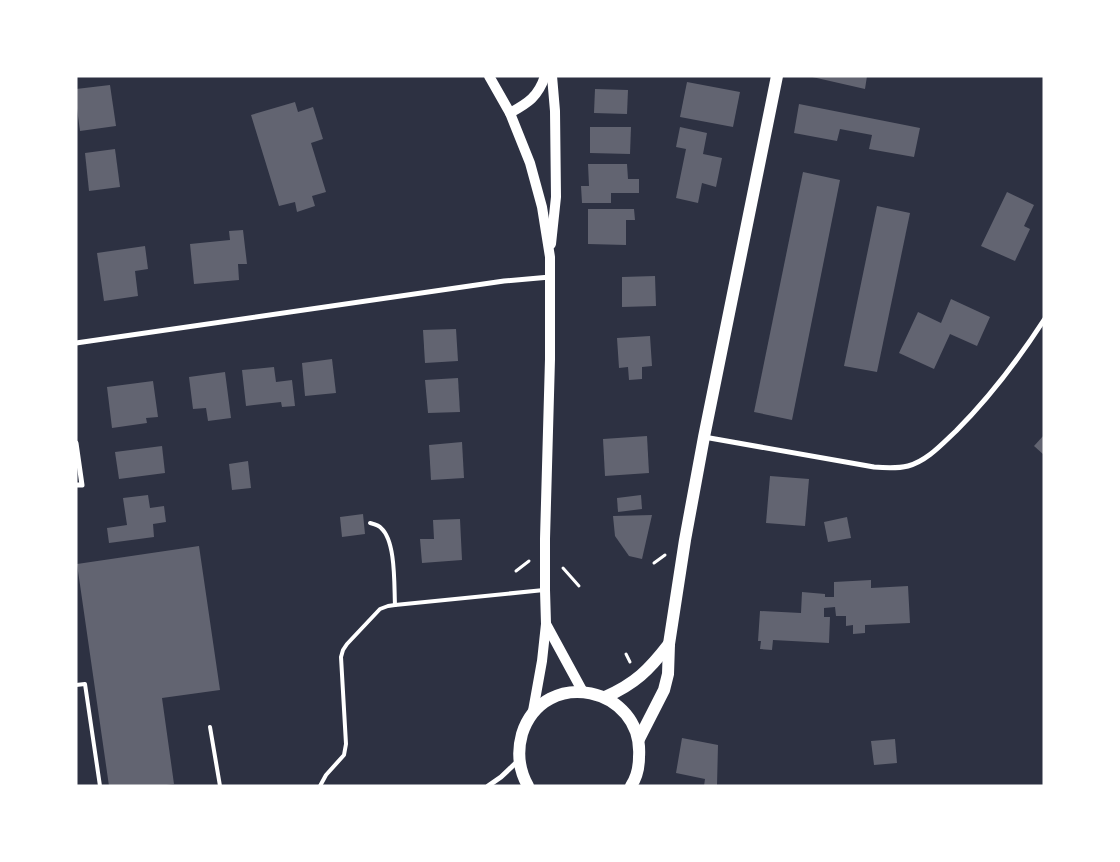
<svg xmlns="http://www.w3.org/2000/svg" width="1120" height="862" font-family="Cabin,sans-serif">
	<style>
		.building { fill: #626471 }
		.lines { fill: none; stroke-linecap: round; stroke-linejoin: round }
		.path { stroke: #fff; stroke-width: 3 }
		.service { stroke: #fff; stroke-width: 4 }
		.minor { stroke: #fff; stroke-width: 5 }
		.secondary { stroke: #fff; stroke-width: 10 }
		.primary { stroke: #fff; stroke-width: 12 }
	</style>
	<rect width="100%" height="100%" fill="#2d3142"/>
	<!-- building -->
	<g class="building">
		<polygon points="808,76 867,76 865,89"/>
		<polygon points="687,82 740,92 733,127 680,117"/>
		<polygon points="110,85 116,126 80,131 76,101 76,89"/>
		<polygon points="595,89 628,90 627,114 594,113"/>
		<polygon points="295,102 298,112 313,107 323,139 311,143 326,192 312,196 315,206 297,212 295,202 279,206 251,115"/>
		<polygon points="799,104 920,128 914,157 869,149 872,135 840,129 837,141 794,133"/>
		<polygon points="590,127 631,127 630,154 590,153"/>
		<polygon points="680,127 707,133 703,154 722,158 716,187 702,183 698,203 676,198 686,149 676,147"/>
		<polygon points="115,149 120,187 89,191 85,153"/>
		<polygon points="588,164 627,164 628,179 639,179 639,193 611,193 611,203 582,203 581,186 589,186"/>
		<polygon points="803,172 840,180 792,420 754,412"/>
		<polygon points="1007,192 1034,205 1024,226 1030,229 1015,261 981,246"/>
		<polygon points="877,206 910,213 877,372 844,366"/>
		<polygon points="588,209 634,209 635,220 626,220 626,245 588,244"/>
		<polygon points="243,230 247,264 238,264 239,280 194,284 190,244 230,240 229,231"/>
		<polygon points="145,246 148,269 135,271 138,296 104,301 97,253"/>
		<polygon points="655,276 656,306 622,307 622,277"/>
		<polygon points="951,299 990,317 977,346 950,334 934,369 899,353 918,312 941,323"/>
		<polygon points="456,329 458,361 425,363 423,330"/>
		<polygon points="650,336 652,366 642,367 642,379 629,380 628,367 619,368 617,338"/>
		<polygon points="332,359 336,393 305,396 302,363"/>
		<polygon points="274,367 276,382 292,380 295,406 282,407 281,402 246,406 242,370"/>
		<polygon points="225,372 231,418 208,421 206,408 193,409 189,377"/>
		<polygon points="458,378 460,412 428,413 425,380"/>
		<polygon points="153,381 158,417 146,418 147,423 112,428 107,387"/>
		<polygon points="1044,435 1044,455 1034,446"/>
		<polygon points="647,436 649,473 605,476 603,439"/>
		<polygon points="462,442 464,478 431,480 429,445"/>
		<polygon points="162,446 165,473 119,479 115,452"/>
		<polygon points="248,461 251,488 232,490 229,464"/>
		<polygon points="770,476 809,479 805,526 766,523"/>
		<polygon points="148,495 150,508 164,506 166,522 153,524 154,537 109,543 107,528 127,525 123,498"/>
		<polygon points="641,495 642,509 618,512 617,498"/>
		<polygon points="363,514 365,534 342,537 340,517"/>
		<polygon points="652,515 642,559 629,556 615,536 613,516"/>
		<polygon points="847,517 851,538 828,542 824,522"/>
		<polygon points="460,519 462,560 422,563 420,539 434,539 433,520"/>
		<polygon points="199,546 220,690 162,698 174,784 159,786 109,786 77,564"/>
		<polygon points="871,580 871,588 908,586 910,623 865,625 865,633 853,634 853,625 846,626 846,616 836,616 835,607 824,608 824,617 830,617 829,643 773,640 772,650 760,649 761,641 758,641 760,611 801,613 802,592 825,594 825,597 834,597 834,582"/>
		<polygon points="682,738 718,745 717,786 704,786 705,779 676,773"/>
		<polygon points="895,739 897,763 874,765 871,741"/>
	</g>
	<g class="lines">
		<!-- path -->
		<g class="path">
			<polyline points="654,563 665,555"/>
			<polyline points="563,568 579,586"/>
			<polyline points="516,571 529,561"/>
			<polyline points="626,654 630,662"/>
		</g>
		<!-- service -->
		<g class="service">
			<path d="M 370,523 C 374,524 379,525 381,528 C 396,541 394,585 395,605"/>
			<polyline points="76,685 85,684 100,786"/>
			<polyline points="210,727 220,786"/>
			<polyline points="320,786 326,775 344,755 346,744 341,657 343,650 347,644 380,609 388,606 395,605 544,590"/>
		</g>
		<!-- minor -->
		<g class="minor">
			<polyline points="76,343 504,281 550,277"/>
			<path d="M 704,437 L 874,467 C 885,468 896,469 908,466 C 927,461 942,444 956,431 C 990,397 1018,360 1044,320"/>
			<polyline points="76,443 82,485 76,485"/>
			<polyline points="488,786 501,777 519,760"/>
		</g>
		<!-- secondary -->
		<g class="secondary">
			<polyline points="489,76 510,113 530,163 542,207 550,257 550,359 545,539 545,590 546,624 542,661 533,711"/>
			<path d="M 510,113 C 528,103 538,97 545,76"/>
			<polyline points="551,244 556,197 555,111 552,76"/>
			<polyline points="546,624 583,692"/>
		</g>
		<!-- primary -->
		<g class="primary">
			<path d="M 605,697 C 635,684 649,670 669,644"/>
			<polyline points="639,739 664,690 668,674 669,644 685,540 704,437 777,76"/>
			<path d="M 528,786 C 519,770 517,752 522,734 C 544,665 644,687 639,757 C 639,767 637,777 631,786"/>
		</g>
	</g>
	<!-- border -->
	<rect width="1120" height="862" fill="none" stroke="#ffffff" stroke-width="155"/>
</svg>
